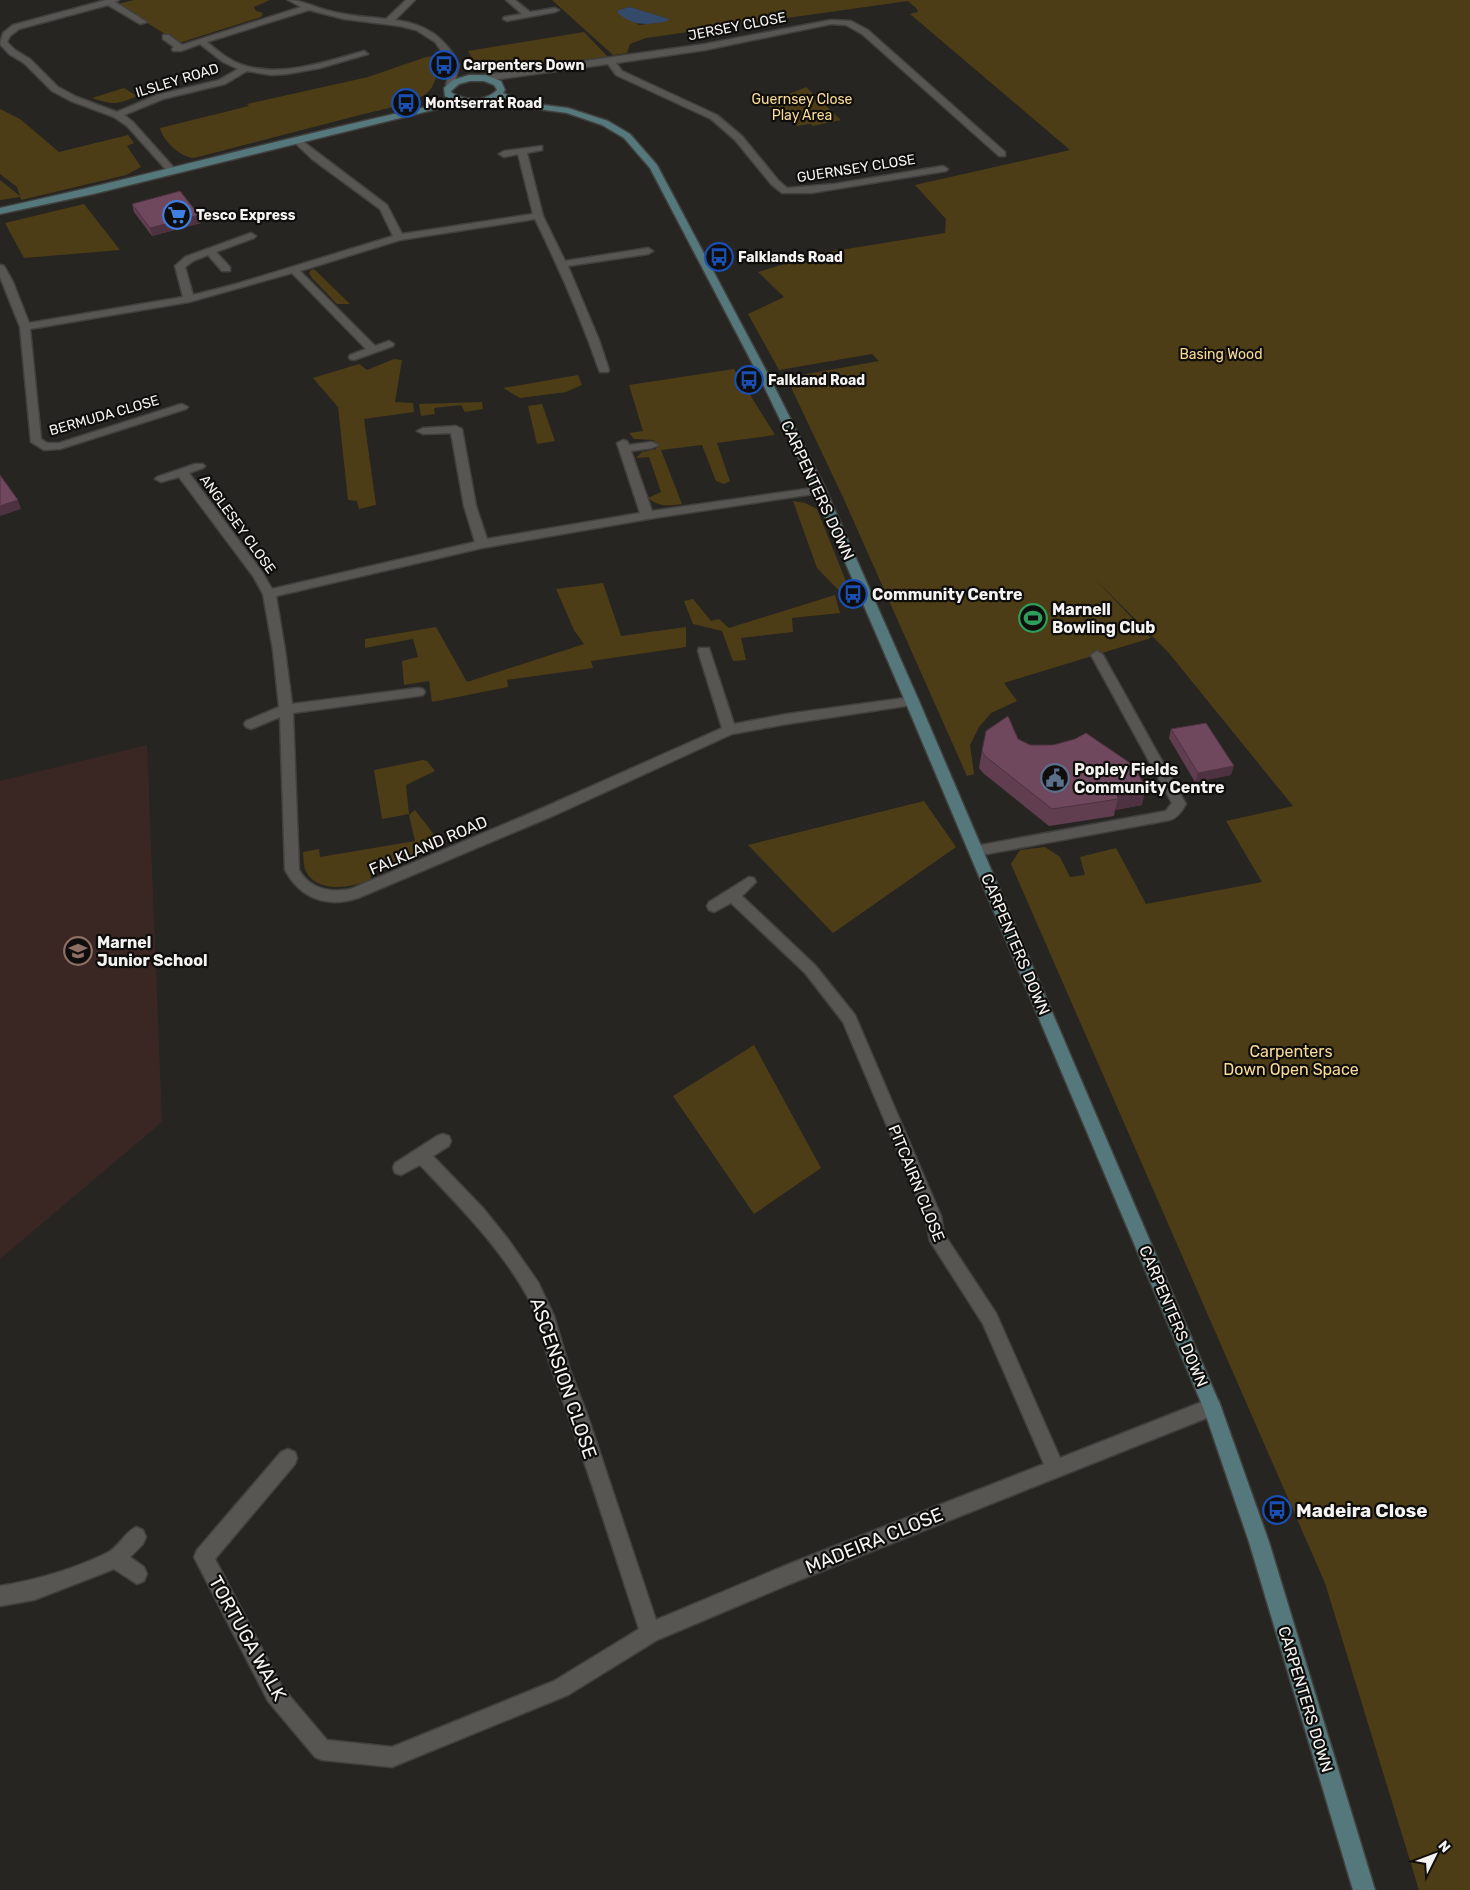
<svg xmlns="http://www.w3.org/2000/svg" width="1470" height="1890" font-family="Rubik,sans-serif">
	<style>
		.education { fill: #3a2724 }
		.green { fill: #4d3d16; fill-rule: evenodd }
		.water { fill: #344a6b }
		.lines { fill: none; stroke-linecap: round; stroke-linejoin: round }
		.street-casing { stroke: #42403e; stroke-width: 3 }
		.secondary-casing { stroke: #42403e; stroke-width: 3 }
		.street { fill: #585652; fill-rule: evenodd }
		.secondary { fill: #54787b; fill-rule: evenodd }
		.wall { fill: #603e50 }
		.shaded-wall { fill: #4e3241 }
		.building { fill: #70485d; stroke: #4e3241 }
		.labels { text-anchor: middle; stroke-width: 4.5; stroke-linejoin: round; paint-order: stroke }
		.far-street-label { font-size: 14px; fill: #f4f3f1; stroke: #0f0e0c }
		.far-poi-label { font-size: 14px; font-weight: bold; fill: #f4f3f1; stroke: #0f0e0c; text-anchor: start }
		.far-park-label { font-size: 14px; fill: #f9da96; stroke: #0f0e0c }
		.street-label { font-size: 16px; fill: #f4f3f1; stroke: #0f0e0c }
		.poi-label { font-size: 16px; font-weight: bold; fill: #f4f3f1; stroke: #0f0e0c; text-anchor: start }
		.park-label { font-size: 16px; fill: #f9da96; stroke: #0f0e0c }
		.near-street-label { font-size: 19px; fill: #f4f3f1; stroke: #0f0e0c }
		.near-poi-label { font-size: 19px; font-weight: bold; fill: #f4f3f1; stroke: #0f0e0c; text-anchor: start }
	</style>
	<rect width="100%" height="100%" fill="#272521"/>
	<!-- education -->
	<polygon class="education" points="147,745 162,1122 0,1259 0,781"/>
	<!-- green -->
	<g class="green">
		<polygon points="134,0 270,0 254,7 256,11 263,13 261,17 179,43 118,4"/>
		<path d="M 552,0 L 1470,0 L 1470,1890 L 1419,1890 L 1325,1583 L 1011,864 L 1020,850 L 1045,847 L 1060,857 L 1070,877 L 1085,875 L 1080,857 L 1116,848 L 1146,904 L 1262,882 L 1226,821 L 1293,806 L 1168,652 L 1094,578 L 1151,638 L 1004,683 L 1017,701 L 991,713 L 979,727 L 970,745 L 974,774 L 967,776 L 842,495 L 788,381 L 790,377 L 879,361 L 872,354 L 779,370 L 748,314 L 784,297 L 758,272 L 822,253 L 945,233 L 946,219 L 915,185 L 1070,150 L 910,14 L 918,12 L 917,9 L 908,1 L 646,38 L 630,44 L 627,53 L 613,55 ZM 630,7 L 668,19 L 656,23 L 639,25 L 618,10 Z"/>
		<polygon points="584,32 608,57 488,70 477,67 468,51"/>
		<path d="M 435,56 L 440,73 C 434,79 434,87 428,92 C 416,104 374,111 356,116 C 302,130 248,144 194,158 C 180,157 163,141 160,128 L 249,106 L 247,104 L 368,77 L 426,57 Z"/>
		<polygon points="806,87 841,120 813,126 810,124 797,126 766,104"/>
		<path d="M 124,88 L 137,96 C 117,105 113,105 92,98 Z"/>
		<polygon points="0,109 20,119 59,152 128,135 134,143 127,146 141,167 126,175 21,200 20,197 0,200 0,180 20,196 17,187 0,174"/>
		<polygon points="84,204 120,250 24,258 5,223"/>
		<polygon points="314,269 350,304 337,304 312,278 309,273 311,270"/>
		<polygon points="394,359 402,360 395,402 413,403 414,412 364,419 376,505 359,509 357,501 348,500 338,407 313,378 359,364 367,370"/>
		<path d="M 734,369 L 775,435 L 717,443 L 730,481 L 724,484 L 716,481 L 702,445 L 661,450 L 682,504 C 668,506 659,507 648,498 L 661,492 L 649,457 L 636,458 L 642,452 L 656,449 L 654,440 L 634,439 L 629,433 L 643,431 L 629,385 Z"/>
		<polygon points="578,375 582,385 566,392 520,398 503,388"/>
		<polygon points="482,402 483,409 465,412 461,405 434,408 435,414 421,416 419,404"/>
		<polygon points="542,404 555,441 537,444 528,406"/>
		<polygon points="793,501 805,503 817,509 857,609 817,568"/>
		<polygon points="603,583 621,636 686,627 686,647 591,661 593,668 507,680 508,687 432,702 429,681 404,685 402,661 418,657 413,639 365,648 365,639 436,627 467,682 584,644 574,630 556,589"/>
		<polygon points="835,595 840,613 792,618 793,632 741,638 746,660 733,661 722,631 693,624 684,601 693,599 711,621 719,619 729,628"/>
		<polygon points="423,760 427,761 435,771 406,785 409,814 382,819 374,770"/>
		<polygon points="924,801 956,847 833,933 748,845"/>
		<path d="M 415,810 L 442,845 L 436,849 L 427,849 L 372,873 L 370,880 C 351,888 315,894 305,869 C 303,864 304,857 303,852 L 319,849 L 320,857 L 415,841 L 409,815 Z"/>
		<polygon points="754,1045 821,1168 754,1214 673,1096"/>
	</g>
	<!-- water -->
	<path class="water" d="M 630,7 L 669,19 L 668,21 C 648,25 634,27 618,13 L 618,10 Z"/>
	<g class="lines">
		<defs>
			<g id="street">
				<path d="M 106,0 L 119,0 L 115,2 L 147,22 L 140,24 L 108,5 L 19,29 L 10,36 L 7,42 L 15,50 L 30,59 L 58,87 L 77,97 L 117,112 L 157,95 L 219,80 L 238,69 L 223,62 L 200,44 L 181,51 L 173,51 L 172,49 L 174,47 L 163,39 L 163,35 L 169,35 L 182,45 L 301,7 L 288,0 C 303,0 316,8 330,11 C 349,16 368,17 386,19 L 406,0 L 415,0 L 395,20 C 425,24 446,37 459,65 L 454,85 L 447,87 L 446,85 L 451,65 L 435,42 L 416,30 L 400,26 L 344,19 L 309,10 L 207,42 C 219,52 231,62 246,66 C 284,77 328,61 364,51 L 368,54 L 320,68 L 287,74 L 271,75 L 247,71 L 225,84 L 163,99 L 124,115 L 133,122 L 175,169 L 177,171 L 172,174 L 169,173 L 127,126 L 114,117 L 71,101 L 52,91 L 24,63 L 9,54 L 0,44 L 3,33 L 13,25 Z"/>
				<polygon points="506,0 515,0 530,12 555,8 559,10 555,12 507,21 503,19 504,17 522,14"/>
				<polygon points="831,20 851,21 868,30 1005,152 1005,156 999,156 862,34 846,25 831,24 705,50 616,63 622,71 717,115 742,136 778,180 787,188 834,184 943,166 948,169 946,171 811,193 782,193 771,184 735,140 711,119 616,75 608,64 485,81 481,78 485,75 705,44"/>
				<path d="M 297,137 L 387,205 L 402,234 L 533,214 L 518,154 L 504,157 L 499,154 L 504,151 L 542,146 L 542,150 L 527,153 L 543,216 L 565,261 L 648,248 L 653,251 L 648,254 L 568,266 L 599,340 L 609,370 L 608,372 L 600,372 L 599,370 C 581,318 559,268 535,219 L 400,240 L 300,271 L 375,346 L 389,341 L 394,344 L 393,346 L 354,360 L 350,359 L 349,357 L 350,355 L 366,349 L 292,273 L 189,302 L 30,329 L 41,439 L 47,443 L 59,443 L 178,405 L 182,404 L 188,407 L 186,409 L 60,449 L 44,450 L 31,442 L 20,327 L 0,277 L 0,265 L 4,266 L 13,282 L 29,323 L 183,297 L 175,266 L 185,257 L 251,233 L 256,236 L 254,238 L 216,252 L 230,267 L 230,271 L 222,271 L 208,255 L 193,261 L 185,267 L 193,295 L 236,284 L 393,236 L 380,209 L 312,159 L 292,140 Z"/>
				<path d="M 456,426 L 462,429 L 476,506 L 487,539 L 640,513 L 617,443 L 623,440 L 627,441 L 629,445 L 652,442 L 658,445 L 652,448 L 631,451 L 652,511 L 820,487 L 826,490 L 820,493 L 654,518 L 482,548 L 276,596 L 285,650 L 292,704 L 418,688 L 423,689 L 425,692 L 423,695 L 418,696 L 293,713 L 299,870 C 310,889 330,893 351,889 L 545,807 L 722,728 L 698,651 L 699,648 L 709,648 L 710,651 L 734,724 L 787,714 L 912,697 L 917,698 L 919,701 L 917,704 L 912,705 L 787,724 L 732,734 L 555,815 L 358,898 C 327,908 301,899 285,870 L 280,717 L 251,729 L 246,727 L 244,724 L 246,721 L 279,707 L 273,650 L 263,594 L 253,576 L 179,477 L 161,482 L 155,479 L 157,477 L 195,464 L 203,464 L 205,466 L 203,468 L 189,473 L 262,572 L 272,589 L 475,542 L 464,506 L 451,433 L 423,434 L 417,431 L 423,428 Z"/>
				<path d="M 1097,651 L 1103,655 L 1186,804 C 1182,811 1177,818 1170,820 L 976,856 L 971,855 L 969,851 L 971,847 L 976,846 L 1166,811 L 1172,803 L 1091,655 Z"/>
				<path d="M 749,877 L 754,878 L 756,882 L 742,896 L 815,965 L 855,1015 L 941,1216 L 944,1234 L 996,1313 L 1060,1458 L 1212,1398 L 1219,1401 L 1221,1407 L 1219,1413 L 792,1583 L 657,1640 L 568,1695 L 392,1767 L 322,1760 L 315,1757 L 268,1701 L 194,1557 L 197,1550 L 281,1452 L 288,1449 L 295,1452 L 297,1458 L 295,1464 L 215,1559 L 282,1687 L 327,1740 L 392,1747 L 554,1681 L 639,1629 C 611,1543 584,1457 553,1373 C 543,1346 540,1318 526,1294 C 498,1245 458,1205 420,1165 L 401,1175 L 395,1173 L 393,1168 L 395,1163 L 437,1136 L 443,1134 L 449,1136 L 451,1141 L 449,1146 L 433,1156 L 483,1208 L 508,1239 L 538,1282 L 554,1316 L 570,1370 L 587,1414 L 656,1620 L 789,1564 L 1044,1464 L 983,1324 L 930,1241 L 925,1216 L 843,1022 L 805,973 L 731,903 L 714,912 L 709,910 L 707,906 L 709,902 Z"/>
				<path d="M 136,1527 L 143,1530 L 146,1537 L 143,1544 L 130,1557 L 144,1567 L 147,1574 L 144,1581 L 137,1584 L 114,1569 L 34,1600 L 0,1606 L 0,1586 C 36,1580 74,1569 107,1553 C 119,1547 124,1533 136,1527 Z"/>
			</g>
			<path id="secondary" d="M 469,75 L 485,75 L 501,81 L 505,90 L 503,93 L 528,103 L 568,108 L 608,121 L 630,134 L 657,165 L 770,378 L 826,490 L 919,701 L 1221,1407 L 1269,1542 L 1375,1890 L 1353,1890 L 1249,1542 L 1203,1407 L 905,701 L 814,490 L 760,378 L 650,168 L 624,138 L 602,125 L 567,113 L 523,107 L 499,97 L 484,103 L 461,103 L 93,194 L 0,214 L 0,208 C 149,176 296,134 445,103 L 452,100 L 445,96 L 444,88 L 453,80 ZM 470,81 L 484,81 L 494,85 L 497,90 C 485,102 466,101 452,93 L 451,91 L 459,84 Z"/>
		</defs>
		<!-- street casing -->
		<use href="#street" class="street-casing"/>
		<!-- secondary casing -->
		<use href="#secondary" class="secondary-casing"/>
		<!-- street -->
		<use href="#street" class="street"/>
		<!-- secondary -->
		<use href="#secondary" class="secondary"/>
	</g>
	<!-- wall -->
	<g class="wall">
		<polygon points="132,204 199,215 201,223 152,236 134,212"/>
		<polygon points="1171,729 1231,775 1195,782 1169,738"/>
		<polygon points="1018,739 1142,805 1115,810 1114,816 1049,826 983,773 979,768 982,751"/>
	</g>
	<!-- shaded-wall -->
	<g class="shaded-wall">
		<polygon points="199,215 201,223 152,236 150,228"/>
		<polygon points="18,500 21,509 0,516 0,506"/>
		<polygon points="1234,766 1231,775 1195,782 1198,773"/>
		<polygon points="1146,788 1142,805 1115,810 1118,799 1117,793"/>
	</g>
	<!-- building -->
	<g class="building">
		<polygon points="180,191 199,215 150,228 132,204"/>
		<polygon points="0,475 18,500 0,506"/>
		<polygon points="1008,716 1018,739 1030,745 1053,745 1075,739 1086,733 1133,765 1146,788 1117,793 1118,799 1052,809 985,756 982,751 986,731"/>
		<polygon points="1206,723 1234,766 1198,773 1171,729"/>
	</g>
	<!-- icons -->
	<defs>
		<symbol id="bus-ring" viewBox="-11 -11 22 22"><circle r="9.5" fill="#0f0e0c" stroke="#1a4fb4" stroke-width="1.5"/><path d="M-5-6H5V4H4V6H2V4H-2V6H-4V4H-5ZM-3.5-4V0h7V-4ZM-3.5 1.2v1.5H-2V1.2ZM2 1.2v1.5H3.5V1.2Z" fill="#1a4fb4"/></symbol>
		<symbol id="supermarket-ring" viewBox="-11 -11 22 22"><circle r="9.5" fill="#0f0e0c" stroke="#3f7fe0" stroke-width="1.5"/><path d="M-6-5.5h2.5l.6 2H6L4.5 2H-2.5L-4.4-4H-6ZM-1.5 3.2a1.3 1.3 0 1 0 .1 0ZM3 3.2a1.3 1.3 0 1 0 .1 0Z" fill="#3f7fe0"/></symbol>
		<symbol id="stadium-ring" viewBox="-11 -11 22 22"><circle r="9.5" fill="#0f0e0c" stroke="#2e9e5b" stroke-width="1.5"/><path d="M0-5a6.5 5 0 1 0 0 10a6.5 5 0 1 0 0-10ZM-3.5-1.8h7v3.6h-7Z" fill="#2e9e5b"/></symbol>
		<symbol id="civic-ring" viewBox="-11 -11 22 22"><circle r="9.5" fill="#0f0e0c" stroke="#5c6f8a" stroke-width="1.5"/><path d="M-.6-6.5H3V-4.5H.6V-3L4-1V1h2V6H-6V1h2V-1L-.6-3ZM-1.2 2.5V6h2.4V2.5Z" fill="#5c6f8a"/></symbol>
		<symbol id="school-ring" viewBox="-11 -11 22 22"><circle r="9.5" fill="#0f0e0c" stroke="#8d6e63" stroke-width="1.5"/><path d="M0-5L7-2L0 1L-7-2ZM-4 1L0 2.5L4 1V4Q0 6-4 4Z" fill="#8d6e63"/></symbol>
	</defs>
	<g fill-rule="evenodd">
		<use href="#bus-ring" x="428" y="49" width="32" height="32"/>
		<use href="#bus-ring" x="390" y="87" width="32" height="32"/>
		<use href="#supermarket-ring" x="161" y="199" width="32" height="32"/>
		<use href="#bus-ring" x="703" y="241" width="32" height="32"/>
		<use href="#bus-ring" x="733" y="364" width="32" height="32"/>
		<use href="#bus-ring" x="837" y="578" width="32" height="32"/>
		<use href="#stadium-ring" x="1017" y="602" width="32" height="32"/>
		<use href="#civic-ring" x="1039" y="762" width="32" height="32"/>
		<use href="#school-ring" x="62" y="935" width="32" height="32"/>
		<use href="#bus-ring" x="1261" y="1494" width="32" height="32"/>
	</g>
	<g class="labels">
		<!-- far-street labels -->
		<g class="far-street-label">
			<text transform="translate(737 26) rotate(-11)" y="5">JERSEY CLOSE</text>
			<text transform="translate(177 80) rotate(-17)" y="5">ILSLEY ROAD</text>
			<text transform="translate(856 168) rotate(-9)" y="5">GUERNSEY CLOSE</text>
			<text transform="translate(104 415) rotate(-16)" y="5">BERMUDA CLOSE</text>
			<text transform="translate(238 524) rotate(54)" y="5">ANGLESEY CLOSE</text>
		</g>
		<!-- far-poi labels -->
		<g class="far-poi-label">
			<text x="463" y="70">Carpenters Down</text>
			<text x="425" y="108">Montserrat Road</text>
			<text x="196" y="220">Tesco Express</text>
			<text x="738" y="262">Falklands Road</text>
			<text x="768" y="385">Falkland Road</text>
		</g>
		<!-- far-park labels -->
		<g class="far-park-label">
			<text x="802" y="104">Guernsey Close<tspan x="802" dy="16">Play Area</tspan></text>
			<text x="1221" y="359">Basing Wood</text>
		</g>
		<!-- street labels -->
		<g class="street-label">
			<text transform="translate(818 490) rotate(65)" y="6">CARPENTERS DOWN</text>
			<text transform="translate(428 845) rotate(-23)" y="6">FALKLAND ROAD</text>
			<text transform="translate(1016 944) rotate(67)" y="6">CARPENTERS DOWN</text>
			<text transform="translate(917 1183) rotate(68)" y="6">PITCAIRN CLOSE</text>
			<text transform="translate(1174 1316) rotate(67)" y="6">CARPENTERS DOWN</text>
			<text transform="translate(1306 1699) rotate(73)" y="6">CARPENTERS DOWN</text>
		</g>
		<!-- poi labels -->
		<g class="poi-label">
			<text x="872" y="600">Community Centre</text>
			<text x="1052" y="615">Marnell<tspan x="1052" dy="18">Bowling Club</tspan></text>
			<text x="1074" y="775">Popley Fields<tspan x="1074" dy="18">Community Centre</tspan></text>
			<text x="97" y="948">Marnel<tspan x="97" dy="18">Junior School</tspan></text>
		</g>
		<!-- park labels -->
		<g class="park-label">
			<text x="1291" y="1057">Carpenters<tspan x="1291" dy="18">Down Open Space</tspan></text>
		</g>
		<!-- near-street labels -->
		<g class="near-street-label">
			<text transform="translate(564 1378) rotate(71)" y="7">ASCENSION CLOSE</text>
			<text transform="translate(874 1540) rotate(-22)" y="7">MADEIRA CLOSE</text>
			<text transform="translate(248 1638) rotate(61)" y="7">TORTUGA WALK</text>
		</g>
		<!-- near-poi labels -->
		<g class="near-poi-label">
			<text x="1296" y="1517">Madeira Close</text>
		</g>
	</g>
	<!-- north arrow -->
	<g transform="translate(1435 1855) rotate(48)" stroke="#0f0e0c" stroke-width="4" paint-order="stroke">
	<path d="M0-4L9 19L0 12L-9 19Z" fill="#f4f3f1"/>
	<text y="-8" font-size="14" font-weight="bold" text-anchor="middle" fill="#f4f3f1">N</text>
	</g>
</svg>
